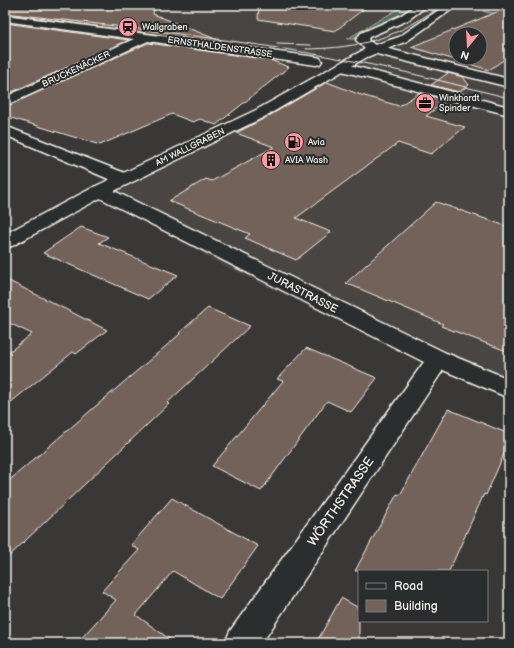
<svg xmlns="http://www.w3.org/2000/svg" width="514" height="648" font-family="'Balsamiq Sans',sans-serif">
	<style>
		.built { fill: #4a4542; fill-rule: evenodd }
		.green { fill: #546d5c; stroke: #a4afa2 }
		.lines { fill: none; stroke-linecap: round; stroke-linejoin: round }
		.stream { fill: #8e9e9e; fill-rule: evenodd }
		.building { fill: #73625a; stroke: #f4f1e8; fill-rule: evenodd }
		.street-casing { stroke: #f4f1e8; stroke-width: 3 }
		.secondary-casing { stroke: #f4f1e8; stroke-width: 3 }
		.street { fill: #2a2d2e; fill-rule: evenodd }
		.secondary { fill: #2a2d2e; fill-rule: evenodd }
		.tram { stroke: #f4f1e8; stroke-width: 1 }
		.labels { text-anchor: middle; stroke-width: 4; stroke-linejoin: round; paint-order: stroke }
		.far-poi-label { font-size: 9px; fill: #f4f1e8; stroke: #2a2d2e; text-anchor: start }
		.far-street-label { font-size: 9px; fill: #f4f1e8; stroke: #2a2d2e }
		.street-label { font-size: 11px; fill: #f4f1e8; stroke: #2a2d2e }
		.near-street-label { font-size: 13px; fill: #f4f1e8; stroke: #2a2d2e }
	</style>
	<rect width="100%" height="100%" fill="#393837"/>
	<filter id="ink" filterUnits="userSpaceOnUse"><feTurbulence type="fractalNoise" baseFrequency=".025" numOctaves="2"/><feDisplacementMap in="SourceGraphic" scale="8" xChannelSelector="R" yChannelSelector="G"/><feConvolveMatrix kernelMatrix="1 2 1 2 8 2 1 2 1" color-interpolation-filters="sRGB"/></filter>
	<g filter="url(#ink)">
		<!-- built -->
		<path class="built" d="M 5,5 L 509,5 L 509,399 L 426,363 L 212,260 L 102,193 L 354,59 L 5,12 ZM 456,34 L 480,34 L 480,58 L 456,58 Z"/>
		<!-- green -->
		<path class="green" d="M 405,5 L 412,5 C 404,22 372,28 357,35 L 354,39 L 347,39 Z"/>
		<g class="lines">
			<!-- stream -->
			<polygon class="stream" points="483,10 509,16 509,18 483,12"/>
		</g>
		<!-- building -->
		<g class="building">
			<polygon points="5,5 155,5 153,14 228,44 5,14"/>
			<polygon points="259,5 369,5 335,31 258,19"/>
			<path d="M 509,7 L 509,56 L 489,70 L 411,47 ZM 456,34 L 480,34 L 480,58 L 456,58 Z"/>
			<polygon points="5,23 129,40 5,95"/>
			<polygon points="148,43 270,60 289,67 216,125 200,119 193,122 172,114 100,145 5,116 5,107"/>
			<polygon points="448,73 463,77 469,85 459,92 431,85"/>
			<polygon points="327,82 358,94 399,106 419,93 447,100 426,116 465,127 431,154 398,143 296,218 331,232 296,260 245,238 250,234 169,201 206,179 212,181 274,147 236,133 267,117"/>
			<polygon points="436,202 509,227 509,352 441,326 443,324 346,283"/>
			<polygon points="81,227 108,237 99,243 178,275 148,299 43,253"/>
			<polygon points="5,279 107,330 76,354 73,352 5,407 5,355 32,334 5,321"/>
			<polygon points="208,308 250,326 167,403 169,404 5,560 5,484 180,334 179,333"/>
			<polygon points="306,348 377,378 351,412 327,401 261,491 212,466 283,381 277,379"/>
			<polygon points="448,409 509,434 509,443 486,495 484,494 449,571 355,571 397,494 400,495"/>
			<polygon points="172,498 258,546 220,599 173,571 136,615 175,643 77,643 116,600 102,591 139,550 131,545"/>
			<polygon points="341,598 359,608 359,643 316,643"/>
		</g>
		<g class="lines">
			<defs>
				<g id="street">
					<polygon points="5,15 316,57 320,58 322,61 320,64 316,65 148,41 5,106 5,97 134,39 5,21"/>
					<polygon points="373,45 509,79 509,87 369,52 367,49 369,46"/>
					<polygon points="342,63 509,107 509,115 338,70 336,67 338,64"/>
					<polygon points="5,126 130,175 132,179 130,183 124,184 118,183 5,135"/>
					<polygon points="100,186 106,187 446,353 509,379 509,398 443,370 262,643 225,643 230,631 424,362 94,195 91,191 94,187"/>
				</g>
				<polygon id="secondary" points="416,5 428,5 408,20 369,37 368,40 375,45 399,37 446,5 458,5 407,41 367,57 266,116 106,195 12,246 5,248 5,234 94,187 256,110 365,49 356,40 361,33 400,16"/>
			</defs>
			<!-- street casing -->
			<use href="#street" class="street-casing"/>
			<!-- secondary casing -->
			<use href="#secondary" class="secondary-casing"/>
			<!-- street -->
			<use href="#street" class="street"/>
			<!-- secondary -->
			<use href="#secondary" class="secondary"/>
			<!-- tram -->
			<g class="tram">
				<path d="M 5,13 C 121,27 238,39 353,61 C 405,71 457,85 509,98"/>
				<polyline points="277,44 311,45"/>
				<path d="M 306,49 C 363,48 396,38 442,5"/>
			</g>
		</g>
	</g>
	<!-- icons -->
	<defs>
		<symbol id="station-disc" viewBox="-11 -11 22 22"><circle r="9.5" fill="#ff9aa2" stroke="#2a2d2e"/><path d="M-3-6H3Q5-6 5-4V2Q5 4 3 4L4.5 6H3L1.5 4h-3L-3 6H-4.5L-3 4Q-5 4-5 2V-4Q-5-6-3-6ZM-3.5-4v3h7v-3ZM-3.5 1v1.5H-2V1ZM2 1v1.5H3.5V1Z" fill="#111"/></symbol>
		<symbol id="office-disc" viewBox="-11 -11 22 22"><circle r="9.5" fill="#ff9aa2" stroke="#2a2d2e"/><path d="M-6-3h4V-5.5h4V-3h4V5H-6ZM-1-4.5V-3h2v-1.5ZM-6 0V1H6V0Z" fill="#111"/></symbol>
		<symbol id="fuel-disc" viewBox="-11 -11 22 22"><circle r="9.5" fill="#ff9aa2" stroke="#2a2d2e"/><path d="M-5.5-6h7V0h2V4h1.3V-2.5L3-4.5l.8-.8L6-3V5H2.5V1h-1V6h-7ZM-4.2-4.7v3.2H.2V-4.7Z" fill="#111"/></symbol>
		<symbol id="building-disc" viewBox="-11 -11 22 22"><circle r="9.5" fill="#ff9aa2" stroke="#2a2d2e"/><path d="M-4-6H4V6H1V3H-1V6H-4ZM-2.5-4.3h1.7v1.8h-1.7ZM.8-4.3h1.7v1.8H.8ZM-2.5-1h1.7V.8h-1.7ZM.8-1h1.7V.8H.8Z" fill="#111"/></symbol>
	</defs>
	<g fill-rule="evenodd">
		<use href="#station-disc" x="117" y="16" width="22" height="22"/>
		<use href="#office-disc" x="414" y="92" width="22" height="22"/>
		<use href="#fuel-disc" x="283" y="131" width="22" height="22"/>
		<use href="#building-disc" x="260" y="149" width="22" height="22"/>
	</g>
	<g class="labels">
		<!-- far-poi labels -->
		<g class="far-poi-label">
			<text x="142" y="30">Wallgraben</text>
			<text x="439" y="101">Winkhardt<tspan x="439" dy="10">Spinder</tspan></text>
			<text x="308" y="145">Avia</text>
			<text x="285" y="163">AVIA Wash</text>
		</g>
		<!-- far-street labels -->
		<g class="far-street-label">
			<text transform="translate(220 47) rotate(8)" y="3">ERNSTHALDENSTRASSE</text>
			<text transform="translate(76 69) rotate(-25)" y="3">BRUCKENÄCKER</text>
			<text transform="translate(190 147) rotate(-26)" y="3">AM WALLGRABEN</text>
		</g>
		<!-- street labels -->
		<g class="street-label">
			<text transform="translate(303 292) rotate(27)" y="4">JURASTRASSE</text>
		</g>
		<!-- near-street labels -->
		<g class="near-street-label">
			<text transform="translate(340 501) rotate(-55)" y="5">WÖRTHSTRASSE</text>
		</g>
	</g>
	<!-- margin -->
	<rect width="514" height="648" fill="none" stroke="#2a2d2e" stroke-width="20"/>
	<rect x="10" y="10" width="494" height="628" fill="none" stroke="#f4f1e8" stroke-width="1.5" filter="url(#ink)"/>
	<!-- legend -->
	<rect x="358" y="570" width="130" height="52" fill="#2a2d2e" stroke="#7b7b78"/>
	<rect x="366" y="583" width="20" height="6" fill="#2a2d2e" stroke="#7b7b78"/>
	<text x="394" y="590" font-size="12" fill="#f4f1e8">Road</text>
	<rect x="366" y="600" width="20" height="12" fill="#73625a" stroke="#7b7b78"/>
	<text x="394" y="610" font-size="12" fill="#f4f1e8">Building</text>
	<!-- north arrow -->
	<g transform="translate(468 46) rotate(198)"><circle r="19" fill="#2a2d2e" stroke="#7b7b78"/>
	<path d="M0-3L7 15L0 10L-7 15Z" fill="#ff9aa2"/>
	<text y="-6" font-size="11" font-weight="bold" text-anchor="middle" fill="#f4f1e8">N</text>
	</g>
</svg>
